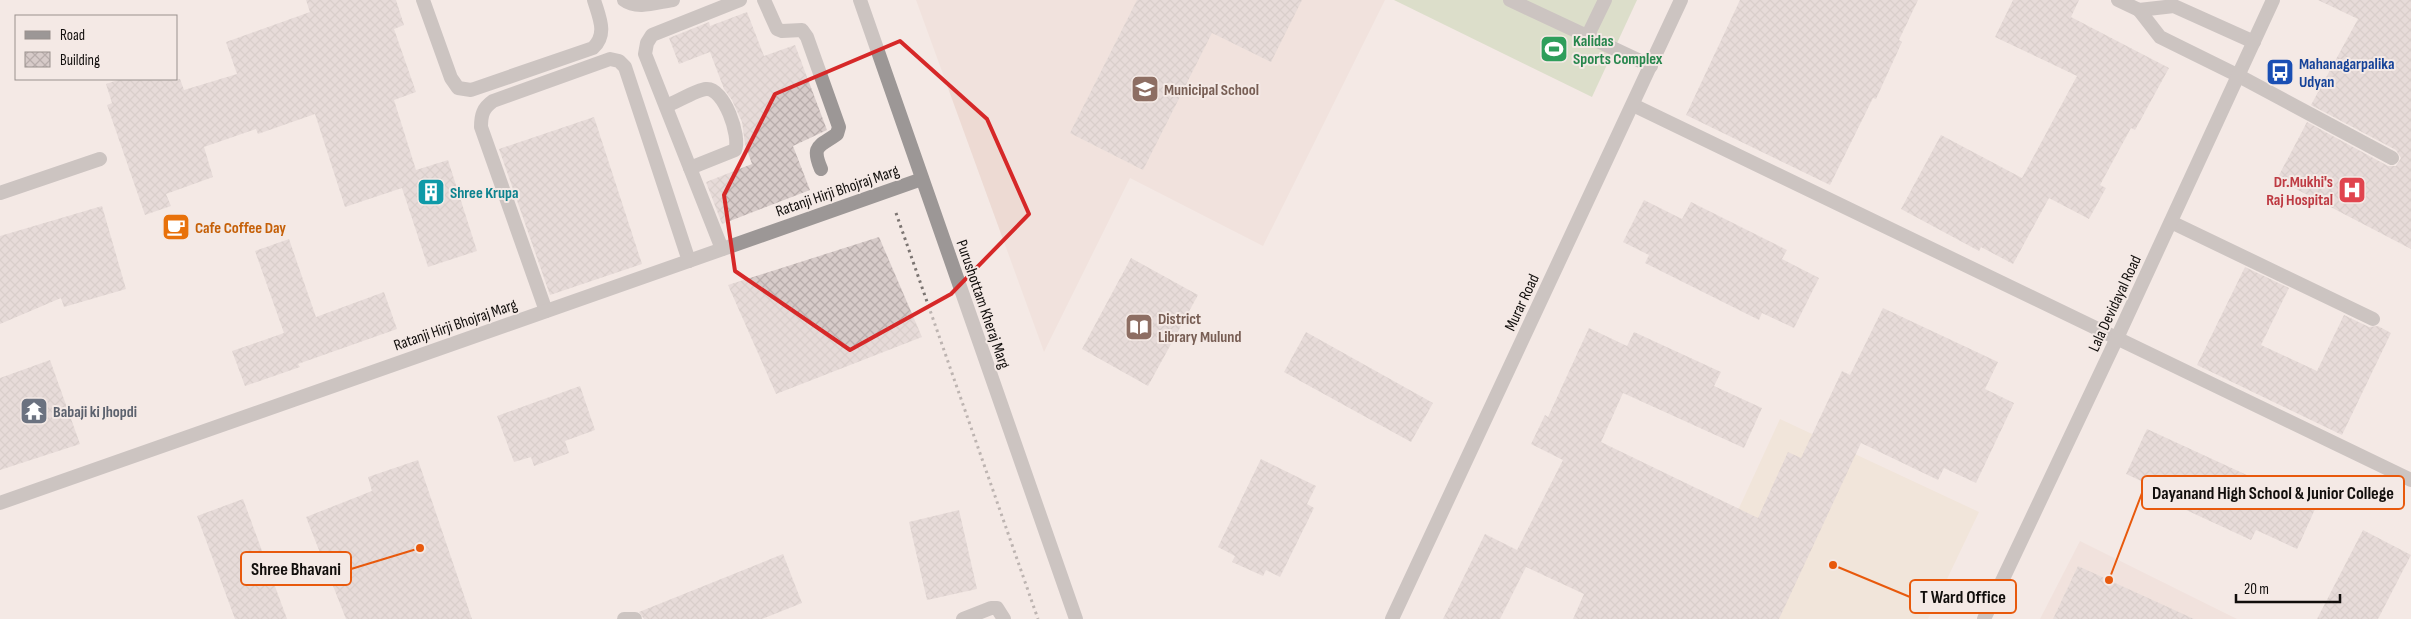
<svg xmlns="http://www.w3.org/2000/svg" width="2411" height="619" font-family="'Sofia Sans Condensed',sans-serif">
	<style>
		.commercial { fill: #eedfcc }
		.built { fill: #eddad3 }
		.pitch { fill: #bfd0a9 }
		.building { fill: url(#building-cross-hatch) }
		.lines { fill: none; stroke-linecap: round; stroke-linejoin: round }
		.path { stroke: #7b7471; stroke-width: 3; stroke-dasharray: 2.5 4; stroke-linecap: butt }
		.service { stroke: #9c9796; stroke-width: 14 }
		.minor { stroke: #9c9796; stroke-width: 14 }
		.tertiary { stroke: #9c9796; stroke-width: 14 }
		.marked { fill: none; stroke: #d62828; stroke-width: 4; stroke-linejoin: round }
		.labels { text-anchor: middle; stroke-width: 4; stroke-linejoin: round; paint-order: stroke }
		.leisure-label { font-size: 16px; font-weight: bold; fill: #27864d; stroke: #f4e9e5; text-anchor: start }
		.transit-label { font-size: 16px; font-weight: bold; fill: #164399; stroke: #f4e9e5; text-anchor: start }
		.education-label { font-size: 16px; font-weight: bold; fill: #785e54; stroke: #f4e9e5; text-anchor: start }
		.health-label { font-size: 16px; font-weight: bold; fill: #be3a42; stroke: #f4e9e5; text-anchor: end }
		.street-label { font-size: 16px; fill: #110e0c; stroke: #f4e9e5 }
		.culture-label { font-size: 16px; font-weight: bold; fill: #0d838f; stroke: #f4e9e5; text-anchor: start }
		.food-label { font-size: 16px; font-weight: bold; fill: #c56008; stroke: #f4e9e5; text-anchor: start }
		.worship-label { font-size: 16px; font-weight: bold; fill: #5b616d; stroke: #f4e9e5; text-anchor: start }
		.leader { fill: none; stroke: #e8590c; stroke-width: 2 }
		.callout-dot { fill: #e8590c; stroke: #f4e9e5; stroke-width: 2 }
		.callout { fill: #f4e9e5; stroke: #e8590c; stroke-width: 2 }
		.callout-label { font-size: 18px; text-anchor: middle; font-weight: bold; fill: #110e0c }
	</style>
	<defs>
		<pattern id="building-cross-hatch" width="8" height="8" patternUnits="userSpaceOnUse" patternTransform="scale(1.25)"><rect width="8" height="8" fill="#d7cbc9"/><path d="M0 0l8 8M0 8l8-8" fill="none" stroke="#b8adab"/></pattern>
	</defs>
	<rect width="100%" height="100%" fill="#f4e9e5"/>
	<!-- commercial -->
	<polygon class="commercial" points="1780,419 1979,512 1928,619 1688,619"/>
	<!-- built -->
	<g class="built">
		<polygon points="916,0 1385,0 1263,246 1130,178 1044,352"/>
		<polygon points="2080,541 2237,619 2040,619"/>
	</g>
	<!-- pitch -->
	<polygon class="pitch" points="1394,0 1637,0 1592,97"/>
	<!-- building -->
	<g class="building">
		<polygon points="306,0 396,0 404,25 394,29 416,92 394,100 416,170 448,160 477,251 428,267 402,188 345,207 315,114 258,134 256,129 204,147 213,177 166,194 171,206 145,215 107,105 112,103 106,84 121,79 180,79 184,90 237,74 226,42 310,12"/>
		<polygon points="1137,0 1302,0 1271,62 1212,33 1143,170 1070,133"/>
		<polygon points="1740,0 1918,0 1899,40 1902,42 1876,99 1873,98 1830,185 1686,115"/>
		<polygon points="2013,0 2079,0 2071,17 2169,68 2135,130 2131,128 2100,185 2106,188 2089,219 2049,198 2013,264 1981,247 1979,251 1901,209 1941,135 2022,178 2077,76 1995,37"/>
		<polygon points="2318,0 2411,0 2411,249 2277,179 2307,122 2388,166 2396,166 2401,158 2396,150 2311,105 2358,19"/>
		<polygon points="747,12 764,56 795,45 827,130 793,146 810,190 722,224 706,182 752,164 745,144 742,122 732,100 724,89 710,52 679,64 669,38 709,22 710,26"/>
		<polygon points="594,117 642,264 550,295 499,149"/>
		<polygon points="1644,200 1682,219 1691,202 1787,250 1782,259 1819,278 1794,328 1762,313 1759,320 1645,263 1649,255 1623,242"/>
		<polygon points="102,206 126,289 64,307 61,298 0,324 0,236"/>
		<polygon points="879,237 922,337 776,394 728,285"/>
		<polygon points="289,239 316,317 384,292 397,329 298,364 300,367 245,386 232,351 284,333 255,251"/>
		<polygon points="1131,258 1198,295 1148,386 1082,349"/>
		<polygon points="2245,267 2289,288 2261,345 2317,371 2344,315 2369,327 2378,326 2391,333 2342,435 2197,365"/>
		<polygon points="1883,308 1998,362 1985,389 2014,403 1976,483 1944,468 1938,480 1861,443 1779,619 1573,619 1584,594 1526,567 1500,619 1443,619 1485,534 1517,550 1563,460 1531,444 1545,415 1548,417 1589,328 1627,346 1634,332 1721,372 1714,386 1762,408 1744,448 1623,393 1601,442 1758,518 1788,452 1801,458 1842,371 1850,375"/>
		<polygon points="1306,332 1433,403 1411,442 1284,372"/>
		<polygon points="50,360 80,444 0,470 0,378"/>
		<polygon points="580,386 595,430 565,441 569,453 534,466 531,457 514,462 497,416"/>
		<polygon points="2147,429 2316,507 2297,549 2256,530 2251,540 2171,503 2174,496 2126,474"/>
		<polygon points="1261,459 1316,486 1307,504 1314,508 1280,577 1266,570 1263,576 1232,562 1235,556 1218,547"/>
		<polygon points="418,460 472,619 346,619 306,517 372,491 368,477"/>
		<polygon points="243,499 287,619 235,619 197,516"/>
		<polygon points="959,510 977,589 927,600 909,522"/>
		<polygon points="2363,530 2411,555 2378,619 2317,619"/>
		<polygon points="783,554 802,603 762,619 644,619 639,612"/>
		<polygon points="2078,566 2194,619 2053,619"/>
	</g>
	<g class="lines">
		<!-- path -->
		<polyline class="path" points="896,213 1038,619"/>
		<!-- service -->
		<g class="service">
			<polyline points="1510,0 1651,66"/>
			<polyline points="1588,35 1605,0"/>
			<polyline points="2239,76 2392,158"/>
			<polyline points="2171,222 2373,319"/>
		</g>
		<!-- minor -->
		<g class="minor">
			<path d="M 423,0 L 451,78 L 458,88 L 471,90 L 593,48 C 608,34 599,17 594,0"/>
			<path d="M 624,0 C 637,10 658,2 673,0"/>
			<path d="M 764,0 L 777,29 L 782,31 L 802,30 L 807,37 L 839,127 L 837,134 C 819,147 811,145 821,169"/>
			<polyline points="2118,0 2139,10 2174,6 2254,42"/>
			<polyline points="2139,10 2160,37 2239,76"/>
			<polyline points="1633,105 2411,480"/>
			<path d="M 666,106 C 677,102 696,90 706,89 C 724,87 741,137 735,150 L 690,168"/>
			<polyline points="0,193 100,159"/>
			<polyline points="722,249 645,54 647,43 652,35 740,0"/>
			<path d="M 546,311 L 481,127 C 481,115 483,108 493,101 L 610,59 L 619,61 L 625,67 L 689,261"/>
			<polyline points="0,503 922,179"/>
			<polyline points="624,619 635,619"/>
			<polyline points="963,619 991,608 997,608 1004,619"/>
			<polyline points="1392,619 1681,0"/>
		</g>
		<!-- tertiary -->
		<g class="tertiary">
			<polyline points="860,0 1076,619"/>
			<polyline points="1984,619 2117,338 2273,0"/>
		</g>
	</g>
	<!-- marked area -->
	<path d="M0 0H2411V619H0ZM 900,41 L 987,119 L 1029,214 L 951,294 L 850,350 L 735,271 L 724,195 L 775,94 Z" fill="#f4e9e5" fill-opacity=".55" fill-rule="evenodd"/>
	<path class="marked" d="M 900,41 L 987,119 L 1029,214 L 951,294 L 850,350 L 735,271 L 724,195 L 775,94 Z"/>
	<!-- icons -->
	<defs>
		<symbol id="stadium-square" viewBox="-11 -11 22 22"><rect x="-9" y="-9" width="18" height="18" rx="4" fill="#2e9e5b" stroke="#f4e9e5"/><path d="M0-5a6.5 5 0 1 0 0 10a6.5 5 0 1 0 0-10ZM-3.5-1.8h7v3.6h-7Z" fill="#fff"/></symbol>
		<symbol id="bus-square" viewBox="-11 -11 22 22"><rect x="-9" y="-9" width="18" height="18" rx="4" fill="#1a4fb4" stroke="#f4e9e5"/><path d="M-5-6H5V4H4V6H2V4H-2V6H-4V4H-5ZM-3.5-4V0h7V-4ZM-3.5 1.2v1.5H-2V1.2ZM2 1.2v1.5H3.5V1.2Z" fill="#fff"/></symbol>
		<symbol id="school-square" viewBox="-11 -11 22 22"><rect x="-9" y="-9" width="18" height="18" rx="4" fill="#8d6e63" stroke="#f4e9e5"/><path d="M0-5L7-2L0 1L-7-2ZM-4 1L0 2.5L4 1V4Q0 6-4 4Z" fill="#fff"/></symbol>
		<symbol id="hospital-square" viewBox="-11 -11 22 22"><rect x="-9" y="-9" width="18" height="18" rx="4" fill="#e0444e" stroke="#f4e9e5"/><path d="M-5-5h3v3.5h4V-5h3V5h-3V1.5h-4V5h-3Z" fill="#fff"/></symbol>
		<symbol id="building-square" viewBox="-11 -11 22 22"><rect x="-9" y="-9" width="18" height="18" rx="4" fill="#0f9aa8" stroke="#f4e9e5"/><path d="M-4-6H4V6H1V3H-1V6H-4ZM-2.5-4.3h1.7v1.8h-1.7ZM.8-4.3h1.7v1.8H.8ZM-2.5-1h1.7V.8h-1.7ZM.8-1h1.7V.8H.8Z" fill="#fff"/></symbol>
		<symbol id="cafe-square" viewBox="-11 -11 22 22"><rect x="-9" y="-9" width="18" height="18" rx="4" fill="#e8710a" stroke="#f4e9e5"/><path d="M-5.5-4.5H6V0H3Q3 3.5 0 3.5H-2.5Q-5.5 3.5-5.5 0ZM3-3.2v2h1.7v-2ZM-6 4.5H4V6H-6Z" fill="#fff"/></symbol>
		<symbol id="library-square" viewBox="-11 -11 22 22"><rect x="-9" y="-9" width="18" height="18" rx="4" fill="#8d6e63" stroke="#f4e9e5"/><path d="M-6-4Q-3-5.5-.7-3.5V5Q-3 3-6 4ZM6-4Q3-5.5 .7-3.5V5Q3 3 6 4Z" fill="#fff"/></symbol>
		<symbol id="temple-square" viewBox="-11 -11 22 22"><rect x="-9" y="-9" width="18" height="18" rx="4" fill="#6b7280" stroke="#f4e9e5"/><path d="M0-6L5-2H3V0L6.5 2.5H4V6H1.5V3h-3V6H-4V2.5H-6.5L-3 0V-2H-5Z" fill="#fff"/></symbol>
	</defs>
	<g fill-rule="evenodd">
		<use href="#stadium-square" x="1538" y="33" width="32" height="32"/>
		<use href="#bus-square" x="2264" y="56" width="32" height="32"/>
		<use href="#school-square" x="1129" y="73" width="32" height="32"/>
		<use href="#hospital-square" x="2336" y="174" width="32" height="32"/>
		<use href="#building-square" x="415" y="176" width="32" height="32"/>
		<use href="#cafe-square" x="160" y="211" width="32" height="32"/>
		<use href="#library-square" x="1123" y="311" width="32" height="32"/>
		<use href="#temple-square" x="18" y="395" width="32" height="32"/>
	</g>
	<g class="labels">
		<!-- leisure labels -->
		<g class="leisure-label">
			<text x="1573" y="46">Kalidas<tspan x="1573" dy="18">Sports Complex</tspan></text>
		</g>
		<!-- transit labels -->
		<g class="transit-label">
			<text x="2299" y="69">Mahanagarpalika<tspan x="2299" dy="18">Udyan</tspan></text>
		</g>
		<!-- education labels -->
		<g class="education-label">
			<text x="1164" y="95">Municipal School</text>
			<text x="1158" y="324">District<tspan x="1158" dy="18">Library Mulund</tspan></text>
		</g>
		<!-- health labels -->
		<g class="health-label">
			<text x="2333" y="187">Dr.Mukhi's<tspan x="2333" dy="18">Raj Hospital</tspan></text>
		</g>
		<!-- street labels -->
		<g class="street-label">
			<text transform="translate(837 190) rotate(-19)" y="6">Ratanji Hirji Bhojraj Marg</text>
			<text transform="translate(1521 302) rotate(-65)" y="6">Murar Road</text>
			<text transform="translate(2114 303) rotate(-65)" y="6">Lala Devidayal Road</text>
			<text transform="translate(984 304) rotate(71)" y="6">Purushottam Kheraj Marg</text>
			<text transform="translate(455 324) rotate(-19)" y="6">Ratanji Hirji Bhojraj Marg</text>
		</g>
		<!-- culture labels -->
		<g class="culture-label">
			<text x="450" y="198">Shree Krupa</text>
		</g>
		<!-- food labels -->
		<g class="food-label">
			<text x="195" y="233">Cafe Coffee Day</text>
		</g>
		<!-- worship labels -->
		<g class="worship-label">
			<text x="53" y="417">Babaji ki Jhopdi</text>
		</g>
	</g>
	<!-- callouts -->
	<path class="leader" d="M2109 580L2142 493M420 548L351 569M1833 565L1910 597"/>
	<g class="callout-dot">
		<circle cx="2109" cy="580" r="5"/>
		<circle cx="420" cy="548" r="5"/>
		<circle cx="1833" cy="565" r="5"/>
	</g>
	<g class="callout">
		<rect x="2142" y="476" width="262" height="33" rx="5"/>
		<rect x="241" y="552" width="110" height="33" rx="5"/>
		<rect x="1910" y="580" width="106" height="33" rx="5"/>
	</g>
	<g class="callout-label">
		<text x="2273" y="499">Dayanand High School &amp; Junior College</text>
		<text x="296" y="575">Shree Bhavani</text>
		<text x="1963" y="603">T Ward Office</text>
	</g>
	<!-- legend -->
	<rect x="15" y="15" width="162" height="65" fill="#f4e9e5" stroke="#99918e"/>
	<rect x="25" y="31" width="25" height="8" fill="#9c9796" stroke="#99918e"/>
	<text x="60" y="40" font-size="15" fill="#110e0c">Road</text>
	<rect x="25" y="52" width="25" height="15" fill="url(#building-cross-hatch)" stroke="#99918e"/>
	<text x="60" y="65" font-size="15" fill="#110e0c">Building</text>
	<!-- scale -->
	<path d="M2236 594v8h104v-8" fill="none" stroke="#110e0c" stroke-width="2.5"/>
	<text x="2244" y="594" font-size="15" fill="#110e0c" stroke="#f4e9e5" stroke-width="4" paint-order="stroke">20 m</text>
</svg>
